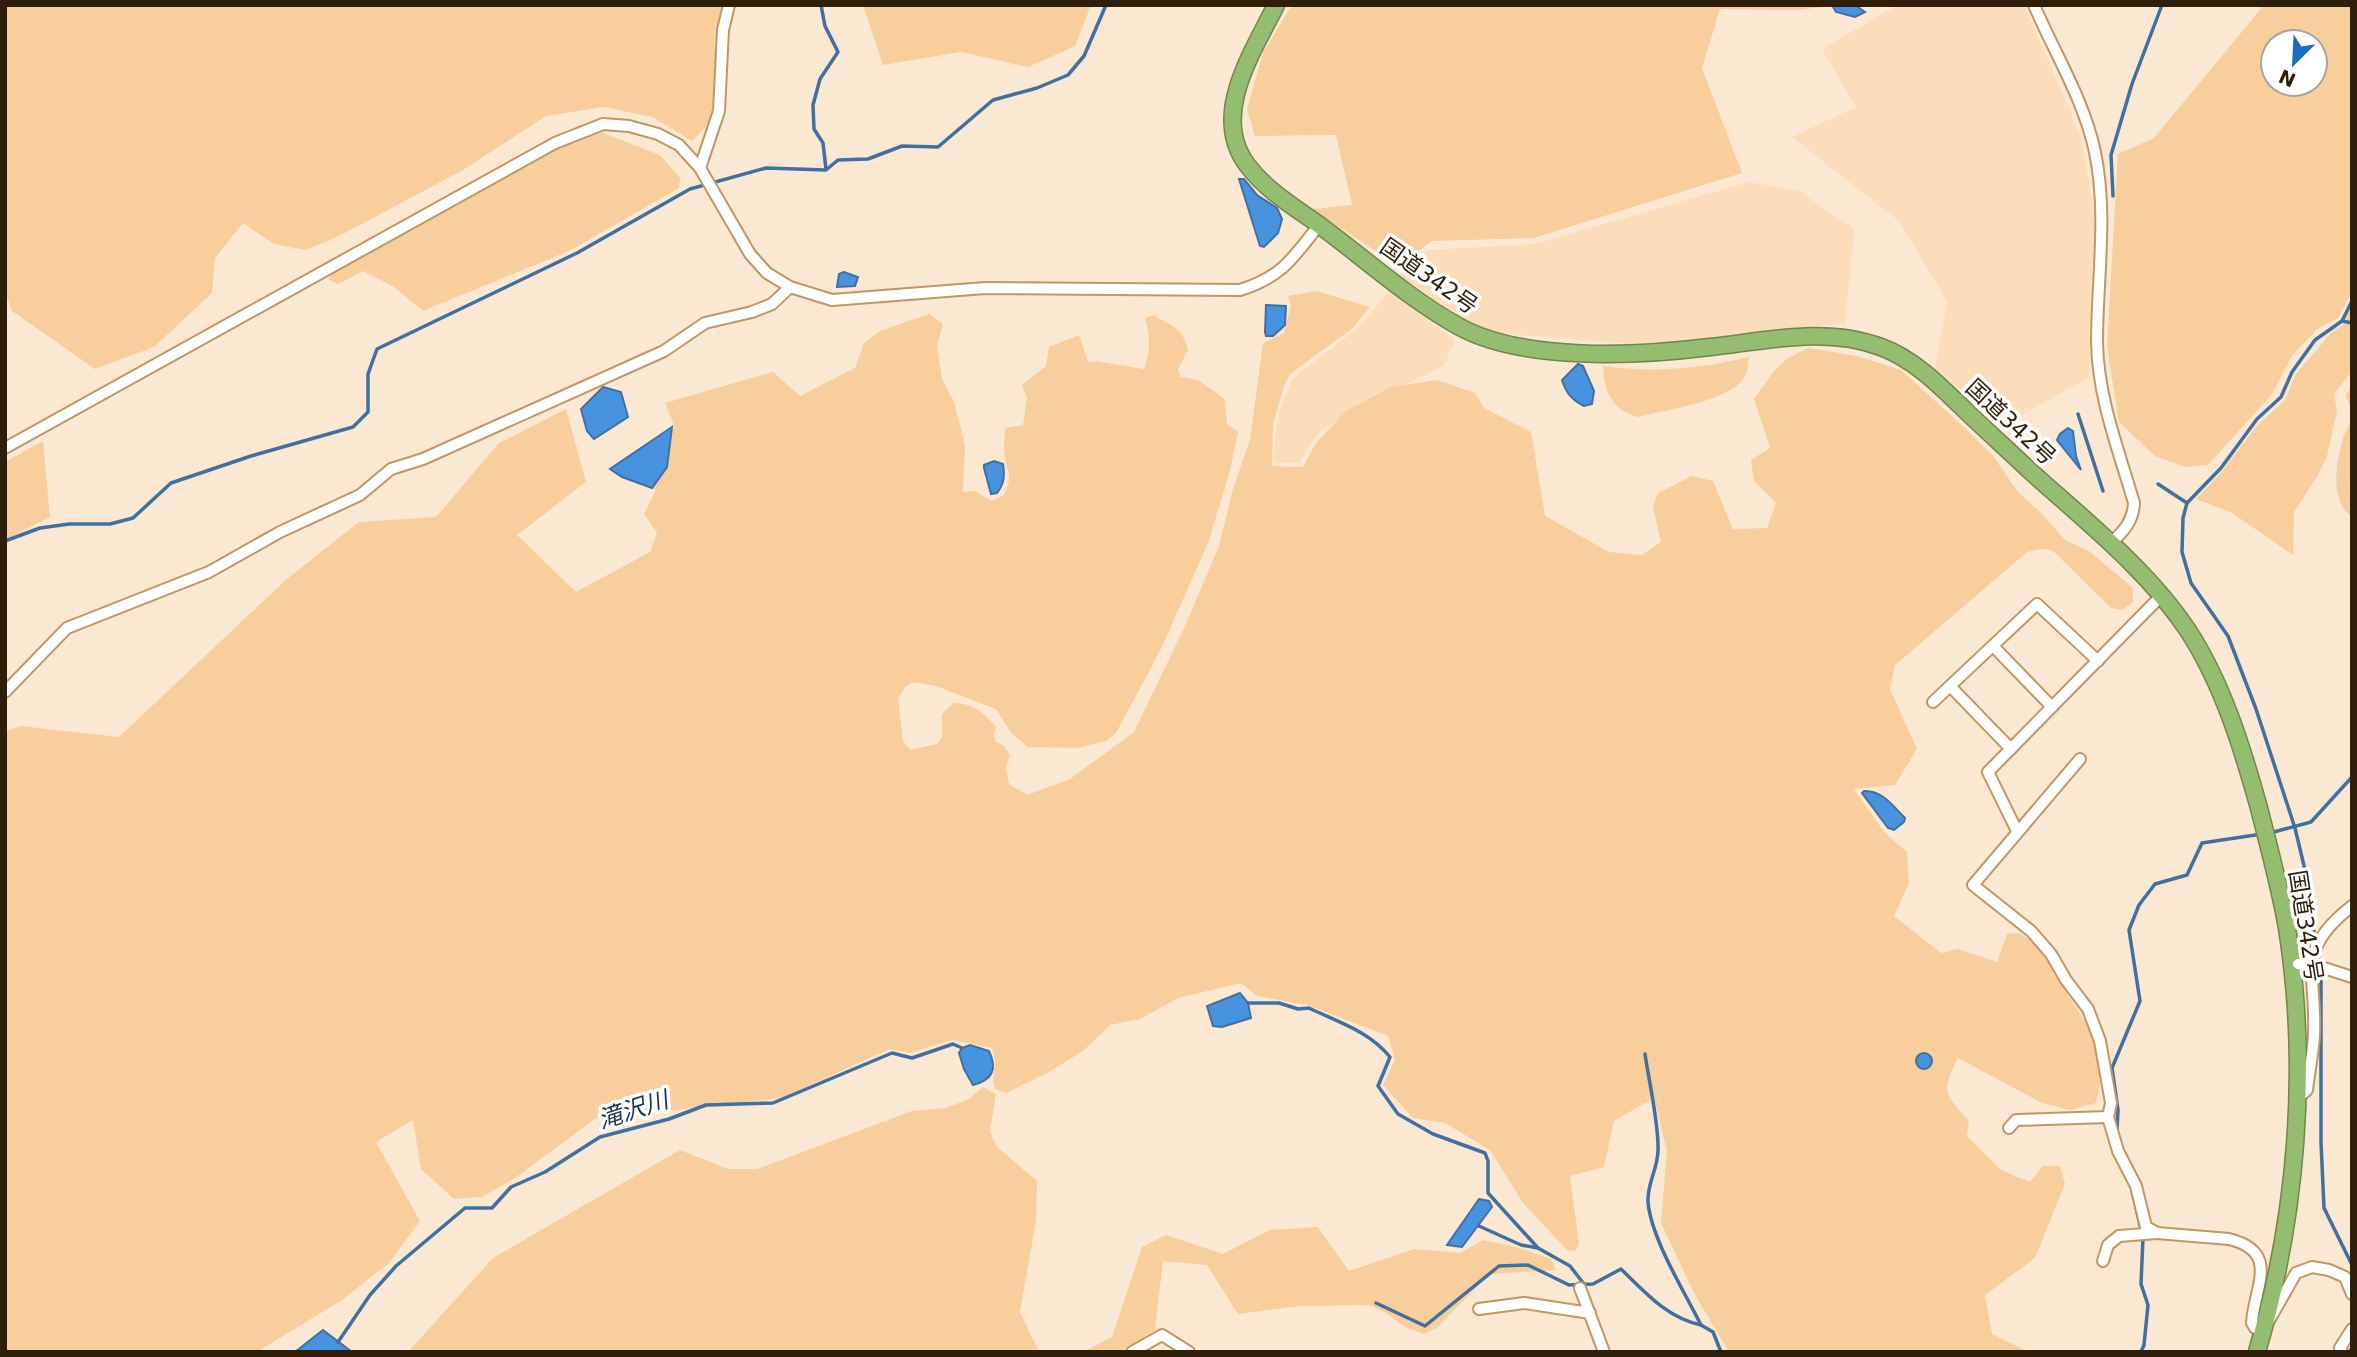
<svg xmlns="http://www.w3.org/2000/svg" width="2357" height="1357" font-family="'DejaVu Sans','Noto Sans JP',sans-serif">
	<style>
		.built { fill: #fbddba }
		.green { fill: #f8ce9c; fill-rule: evenodd }
		.water { fill: #4893e0; stroke: #4070a0; stroke-width: 2 }
		.lines { fill: none; stroke-linecap: round; stroke-linejoin: round }
		.stream { stroke: #4070a0; stroke-width: 3.5 }
		.minor-casing { stroke: #c19764; stroke-width: 14 }
		.highway-casing { stroke: #71854c; stroke-width: 19 }
		.minor { stroke: #fff; stroke-width: 10 }
		.highway { stroke: #95bd70; stroke-width: 16 }
		.minor-bridge-casing { stroke: #c19764; stroke-width: 14; stroke-linecap: butt }
		.minor-bridge { stroke: #fff; stroke-width: 10 }
		.labels { text-anchor: middle; stroke-width: 7; stroke-linejoin: round; paint-order: stroke }
		.street-label { font-size: 23px; fill: #2f1e09; stroke: #fff }
		.water-label { font-size: 24px; font-style: italic; fill: #193857; stroke: #fff }
	</style>
	<rect width="100%" height="100%" fill="#fae8d3"/>
	<!-- built -->
	<g class="built">
		<polygon points="1898,5 2024,5 2080,134 2095,216 2088,378 2000,427 1968,396 1935,369 1947,302 1900,222 1792,137 1856,107 1822,49"/>
		<polygon points="1749,182 1799,191 1854,229 1845,324 1796,328 1674,343 1634,344 1518,335 1490,331 1459,316 1400,275 1429,250 1535,244"/>
		<polygon points="1389,292 1455,340 1444,365 1321,430 1299,463 1274,463 1274,447 1279,413 1292,379 1359,327"/>
	</g>
	<!-- green -->
	<g class="green">
		<polygon points="5,5 723,5 711,121 692,141 652,117 604,107 546,116 463,170 339,236 306,250 274,244 243,223 215,258 212,293 154,347 95,369 12,311 5,291"/>
		<polygon points="863,5 1091,5 1075,46 1028,67 961,52 883,65"/>
		<polygon points="1292,5 1838,5 1798,10 1720,9 1702,68 1742,173 1534,238 1432,241 1398,266 1312,209 1352,205 1336,135 1255,136 1247,109 1263,53"/>
		<path d="M 2264,5 L 2352,5 L 2352,292 L 2338,318 L 2316,330 L 2292,356 L 2272,394 L 2208,465 L 2185,467 L 2155,456 L 2119,422 L 2107,346 L 2118,154 L 2154,138 ZM 2273,42 L 2315,42 L 2315,84 L 2273,84 Z"/>
		<polygon points="601,132 660,155 680,178 679,188 569,251 423,311 394,287 363,271 338,284 329,280 330,270 558,147"/>
		<path d="M 1316,291 L 1370,307 L 1353,328 L 1290,374 L 1284,386 L 1273,424 L 1272,466 L 1303,467 L 1316,443 L 1346,411 L 1391,387 L 1437,380 L 1475,393 L 1484,408 L 1531,432 L 1545,516 L 1609,552 L 1642,555 L 1661,542 L 1653,507 L 1658,493 L 1692,476 L 1713,481 L 1733,529 L 1767,528 L 1776,503 L 1754,481 L 1751,460 L 1770,448 L 1754,399 L 1775,370 L 1788,358 L 1808,348 L 1857,356 L 1901,370 L 1964,427 L 1993,456 L 2018,492 L 2041,513 L 2066,541 L 2089,551 L 2133,588 L 2133,602 L 2122,610 L 2111,608 L 2052,550 L 2041,549 L 2027,552 L 1895,665 L 1890,689 L 1917,749 L 1895,785 L 1854,789 L 1884,832 L 1907,852 L 1909,883 L 1894,916 L 1941,953 L 1958,949 L 1997,962 L 2007,934 L 2020,933 L 2046,951 L 2055,975 L 2094,1035 L 2102,1075 L 2096,1103 L 2070,1110 L 2042,1103 L 1958,1058 C 1941,1092 1944,1093 1969,1121 L 1967,1136 L 2001,1170 L 2030,1182 L 2043,1166 L 2060,1166 L 2065,1184 L 2035,1258 L 1985,1295 L 1992,1334 L 2029,1352 L 1729,1352 L 1694,1293 L 1661,1223 L 1667,1151 L 1654,1098 L 1614,1121 L 1604,1167 L 1570,1176 L 1579,1244 L 1576,1250 L 1568,1251 L 1523,1203 L 1490,1150 L 1445,1123 L 1413,1118 L 1383,1085 L 1395,1060 L 1388,1036 L 1308,1005 L 1257,996 L 1241,983 L 1178,998 L 1140,1019 L 1110,1025 L 1083,1051 L 1049,1072 L 1006,1093 L 995,1089 C 990,1076 999,1067 992,1048 L 952,1040 L 910,1053 L 890,1049 L 781,1098 L 595,1119 L 515,1178 L 482,1197 L 454,1199 L 421,1169 L 413,1120 L 376,1142 L 420,1221 L 389,1263 L 342,1300 L 257,1352 L 5,1352 L 5,731 L 21,726 L 119,737 L 288,578 L 359,522 L 436,517 L 499,443 L 566,409 L 586,482 L 517,535 L 576,592 L 650,552 L 657,533 L 644,514 L 656,490 L 623,476 L 616,463 L 675,428 L 665,403 L 773,372 L 800,396 L 855,368 L 864,343 L 880,331 L 929,314 L 943,324 L 937,346 L 942,379 L 954,402 L 965,445 L 963,492 L 975,491 L 992,501 L 1004,495 C 1013,474 1008,477 1005,457 C 1003,448 1005,438 1005,428 L 1023,425 L 1027,398 L 1022,385 L 1046,366 L 1049,347 L 1079,335 L 1088,362 L 1096,361 L 1144,369 C 1151,350 1150,337 1145,318 L 1154,315 C 1172,327 1182,326 1188,350 L 1178,369 L 1181,377 L 1198,380 L 1225,399 L 1227,424 L 1238,432 L 1230,471 L 1208,543 L 1162,647 L 1116,733 L 1106,741 L 1077,748 L 1028,747 L 1012,734 L 996,709 L 936,686 L 913,682 L 905,687 L 898,699 L 903,741 L 910,750 L 937,744 L 942,738 L 942,714 L 953,703 C 973,703 983,712 996,727 L 994,734 L 996,742 L 1004,746 L 1010,755 L 1006,767 L 1009,784 L 1027,795 L 1070,779 L 1134,732 L 1185,626 L 1219,546 L 1233,489 L 1250,440 L 1263,343 L 1284,333 L 1291,305 L 1288,296 Z"/>
		<polygon points="2352,304 2352,371 2334,394 2337,411 2327,456 2317,477 2294,512 2293,555 2232,513 2196,499 2220,474 2256,427 2285,400 2296,374 2331,333 2343,325"/>
		<path d="M 1749,357 C 1748,362 1748,370 1746,374 C 1735,401 1664,410 1638,417 C 1611,409 1604,391 1603,366 C 1653,373 1700,369 1749,357 Z"/>
		<path d="M 2352,386 L 2352,517 C 2328,500 2337,461 2343,438 C 2345,431 2351,424 2352,417 C 2352,410 2348,402 2346,395 Z"/>
		<polygon points="43,441 50,517 5,540 5,462"/>
		<polygon points="983,1087 996,1094 990,1132 997,1147 1037,1181 1036,1221 1020,1312 1039,1352 408,1352 493,1258 680,1150 728,1169 757,1169 912,1111 946,1108 969,1099"/>
		<polygon points="1318,1227 1349,1271 1414,1249 1460,1253 1483,1240 1516,1247 1551,1259 1556,1270 1489,1274 1437,1328 1424,1334 1405,1327 1385,1312 1369,1305 1300,1306 1238,1314 1207,1265 1163,1261 1155,1330 1119,1352 1083,1352 1112,1337 1142,1247 1166,1235 1223,1254 1270,1230"/>
	</g>
	<!-- water -->
	<g class="water">
		<polygon points="1832,5 1855,5 1865,12 1855,17 1836,12"/>
		<polygon points="1239,179 1244,179 1257,195 1277,208 1282,219 1278,233 1264,247 1260,246"/>
		<polygon points="844,272 858,277 855,286 837,287 839,274"/>
		<polygon points="1266,305 1286,306 1285,325 1273,336 1266,336 1265,332"/>
		<path d="M 1578,364 L 1583,366 L 1594,391 L 1592,404 L 1584,406 C 1572,400 1566,393 1562,380 Z"/>
		<polygon points="603,387 621,392 628,417 594,439 587,431 581,409"/>
		<polygon points="672,427 667,467 652,488 622,477 610,469"/>
		<polygon points="2068,428 2073,431 2076,456 2081,470 2057,440 2060,434"/>
		<path d="M 994,461 L 1003,464 C 1005,476 1004,484 997,493 L 991,494 L 984,468 L 984,465 Z"/>
		<path d="M 1864,791 C 1882,790 1893,806 1905,818 L 1904,822 L 1894,830 L 1888,828 L 1862,793 Z"/>
		<polygon points="1240,993 1248,1003 1251,1018 1222,1027 1213,1026 1207,1006"/>
		<path d="M 970,1045 L 989,1051 C 998,1070 992,1080 973,1085 L 964,1069 L 959,1053 L 962,1048 Z"/>
		<circle cx="1924" cy="1061" r="8"/>
		<polygon points="1479,1199 1489,1201 1492,1207 1462,1247 1447,1245"/>
		<polygon points="323,1330 352,1352 295,1352"/>
	</g>
	<g class="lines">
		<!-- stream -->
		<g class="stream">
			<polyline points="821,5 825,26 838,52 820,79 813,105 814,129 823,143 826,169"/>
			<polyline points="2113,196 2111,155 2132,84 2162,5"/>
			<polyline points="2342,321 2352,301"/>
			<polyline points="2078,414 2103,491"/>
			<polyline points="2158,484 2187,503"/>
			<polyline points="5,541 40,528 69,524 110,524 133,518 171,483 251,456 353,427 368,412 368,374 377,349 577,253 690,189 766,168 826,170 838,160 868,159 902,146 938,147 993,100 1037,88 1068,75 1084,56 1106,5"/>
			<polyline points="2270,833 2311,822 2352,777"/>
			<polyline points="2315,943 2310,891 2295,828 2256,709 2228,636 2191,583 2182,552 2183,518 2187,503 2221,468 2257,419 2281,397 2292,372 2315,340 2342,321 2352,323"/>
			<polyline points="2321,971 2321,1142 2324,1208 2352,1265"/>
			<path d="M 1248,1003 L 1279,1003 L 1298,1009 L 1309,1008 C 1338,1022 1369,1031 1390,1057 L 1378,1086 L 1398,1114 L 1433,1134 L 1485,1153 L 1488,1161 L 1488,1193 L 1538,1248"/>
			<path d="M 1645,1054 C 1649,1082 1659,1124 1658,1150 C 1658,1169 1647,1183 1648,1202 C 1651,1238 1684,1291 1701,1325 L 1713,1332 L 1721,1352"/>
			<polyline points="2117,1132 2118,1110 2112,1068 2140,1001 2129,930 2139,905 2155,884 2187,875 2202,843 2262,834"/>
			<polyline points="2131,1186 2143,1238 2141,1284 2148,1305 2144,1345 2141,1352"/>
			<polyline points="1479,1226 1521,1245 1538,1248 1570,1266 1584,1284"/>
			<path d="M 1376,1303 L 1425,1326 L 1499,1266 L 1528,1265 L 1569,1285 L 1593,1284 L 1621,1269 C 1645,1292 1667,1318 1701,1325"/>
			<polyline points="338,1342 370,1295 396,1266 465,1208 492,1208 511,1187 545,1172 600,1137 669,1119 706,1105 773,1103 892,1053 912,1058 953,1044 962,1048"/>
			<polyline points="2349,1352 2352,1348"/>
		</g>
		<defs>
			<g id="minor">
				<path d="M 2034,5 C 2055,54 2084,100 2095,152 C 2108,215 2097,279 2097,343 C 2098,398 2119,451 2134,503 C 2133,522 2123,532 2110,544"/>
				<polyline points="700,168 719,111 723,30 729,5"/>
				<path d="M 5,448 L 555,143 L 603,124 L 629,126 L 658,134 L 679,145 L 700,168 L 750,254 L 767,273 L 790,287 L 832,300 L 985,288 L 1240,290 C 1282,277 1293,258 1319,225"/>
				<polyline points="1993,646 2052,707"/>
				<polyline points="1950,686 2011,749"/>
				<polyline points="5,692 67,628 209,572 280,532 360,495 391,469 423,459 664,351 705,323 752,312 772,304 790,287"/>
				<polyline points="1933,702 2037,604 2098,661"/>
				<path d="M 2080,759 L 1973,885 L 2031,931 L 2051,954 L 2066,980 L 2088,1009 L 2100,1041 L 2111,1103 L 2108,1117 L 2118,1151 L 2136,1186 L 2146,1227 L 2157,1233 L 2229,1239 C 2281,1252 2254,1287 2252,1323 L 2255,1328 L 2263,1331 L 2296,1273 L 2312,1267 L 2329,1270 L 2345,1277 L 2352,1294"/>
				<polyline points="2017,831 1988,772 2161,596"/>
				<polyline points="2324,968 2352,977"/>
				<path d="M 2297,1099 L 2307,1090 C 2309,1072 2313,1053 2314,1035 C 2317,973 2294,951 2352,906"/>
				<polyline points="2009,1128 2016,1120 2108,1117"/>
				<polyline points="2103,1261 2108,1245 2119,1236 2157,1233"/>
				<polyline points="1580,1288 1604,1352"/>
				<polyline points="1479,1309 1524,1303 1590,1313"/>
				<polyline points="1132,1352 1162,1335 1189,1352"/>
				<polyline points="2342,1352 2340,1348 2352,1329"/>
			</g>
			<path id="highway" d="M 1276,5 C 1253,52 1209,116 1248,166 C 1266,190 1294,207 1318,224 C 1364,258 1408,298 1458,326 C 1522,362 1638,356 1710,347 C 1766,341 1826,326 1881,347 C 1916,360 1942,388 1969,414 C 1989,433 2009,451 2029,470 C 2083,519 2146,568 2187,629 C 2222,682 2242,747 2259,808 C 2269,848 2280,887 2287,928 C 2309,1067 2297,1217 2257,1352"/>
		</defs>
		<!-- minor casing -->
		<use href="#minor" class="minor-casing"/>
		<!-- highway casing -->
		<use href="#highway" class="highway-casing"/>
		<!-- minor -->
		<use href="#minor" class="minor"/>
		<!-- highway -->
		<use href="#highway" class="highway"/>
		<defs>
			<polyline id="minor-bridge" points="2298,964 2324,968"/>
		</defs>
		<!-- minor-bridge casing -->
		<use href="#minor-bridge" class="minor-bridge-casing"/>
		<!-- minor-bridge -->
		<use href="#minor-bridge" class="minor-bridge"/>
	</g>
	<g class="labels">
		<!-- street labels -->
		<g class="street-label">
			<text transform="translate(1429 276) rotate(35)" y="8">国道342号</text>
			<text transform="translate(2011 422) rotate(43)" y="8">国道342号</text>
			<text transform="translate(2306 926) rotate(81)" y="8">国道342号</text>
		</g>
		<!-- water labels -->
		<g class="water-label">
			<text transform="translate(633 1110) rotate(-18)" y="8">滝沢川</text>
		</g>
	</g>
	<!-- border -->
	<rect width="2357" height="1357" fill="none" stroke="#2f1e09" stroke-width="14"/>
	<!-- north arrow -->
	<g transform="translate(2294 63) rotate(204)"><circle r="33" fill="#ffffff" stroke="#aca59d" stroke-width="2"/>
	<path d="M0-5L12 26L0 18L-12 26Z" fill="#196fbd"/>
	<text y="-10" font-size="19" font-weight="bold" text-anchor="middle" fill="#2f1e09">N</text>
	</g>
</svg>
